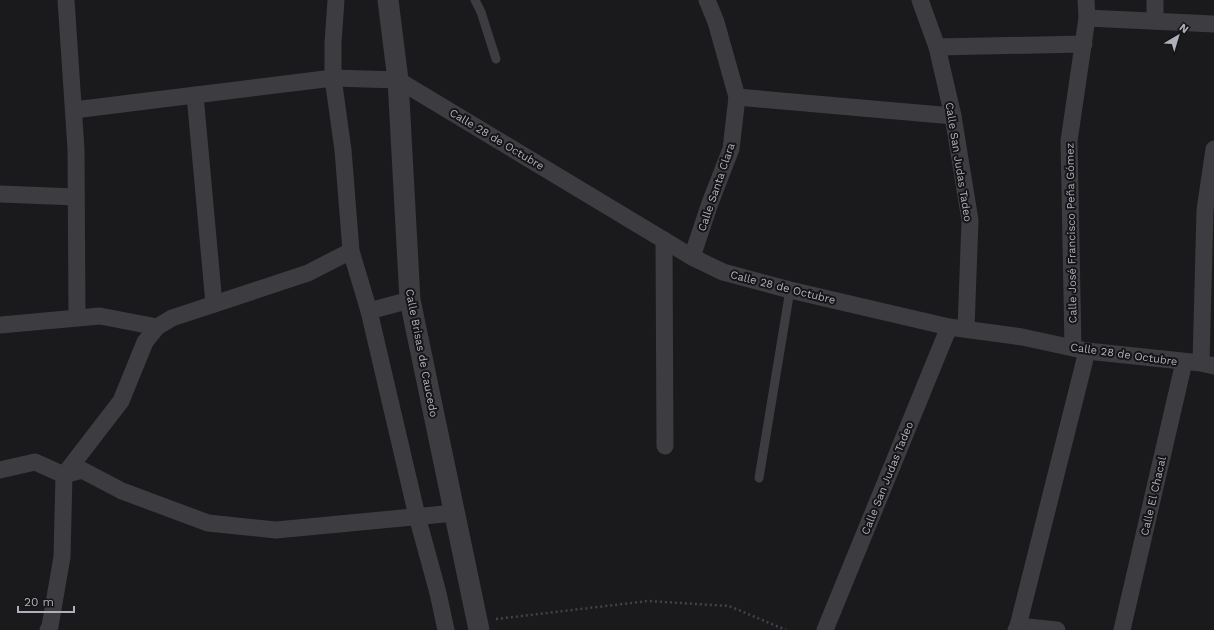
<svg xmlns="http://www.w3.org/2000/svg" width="1214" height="630" font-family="'Work Sans',sans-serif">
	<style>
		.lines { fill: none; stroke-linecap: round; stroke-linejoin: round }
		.path { stroke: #424348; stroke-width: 2.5; stroke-dasharray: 2 3; stroke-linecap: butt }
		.service { stroke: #3c3c41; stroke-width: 9 }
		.minor { stroke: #3c3c41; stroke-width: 17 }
		.tertiary { stroke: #3c3c41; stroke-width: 21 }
		.labels { text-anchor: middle; stroke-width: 4; stroke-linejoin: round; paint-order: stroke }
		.street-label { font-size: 11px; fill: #aeb1ba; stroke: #151517 }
	</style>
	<rect width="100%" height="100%" fill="#1a1a1c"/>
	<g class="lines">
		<!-- path -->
		<polyline class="path" points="496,619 648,601 729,606 786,630"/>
		<!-- service -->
		<g class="service">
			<polyline points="475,0 481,12 496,59"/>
			<polyline points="759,478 790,290"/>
		</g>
		<!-- minor -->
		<g class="minor">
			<polyline points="66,0 76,149 77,318"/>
			<polyline points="336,0 333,43 333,78 343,150 351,251 369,311 417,516 438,593 446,630"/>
			<polyline points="920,0 937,47 953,116 970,220 966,329"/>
			<polyline points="1155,0 1155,21"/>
			<polyline points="1087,18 1214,24"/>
			<polyline points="937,47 1084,44"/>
			<polyline points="195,95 214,304"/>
			<polyline points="737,97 953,116"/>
			<polyline points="74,110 333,78 398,80 692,257 723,272 790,290 949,327 1022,337 1087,351 1201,363 1214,366"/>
			<polyline points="0,194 76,197"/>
			<polyline points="664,240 665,446"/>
			<polyline points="692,257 710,203 731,149 737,97 716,22 707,0"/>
			<polyline points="369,311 410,300"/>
			<polyline points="0,325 100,316 157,327"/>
			<polyline points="1073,348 1069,141 1087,18 1086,0"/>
			<polyline points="1201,363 1205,210 1214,149"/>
			<polyline points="0,470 35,462 64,475 121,401 145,342 157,327 172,318 308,273 351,251"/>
			<polyline points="1018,626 1057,630"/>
			<polyline points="48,630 50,626 62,557 64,475 82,470 122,491 208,523 276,530 455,513"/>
			<polyline points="825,630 949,327"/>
			<polyline points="1016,630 1018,626 1087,351"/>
			<polyline points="1122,630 1184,362"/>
		</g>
		<!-- tertiary -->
		<polyline class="tertiary" points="388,0 398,80 410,300 479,630"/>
	</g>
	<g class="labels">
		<!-- street labels -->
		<g class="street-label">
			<text transform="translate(497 139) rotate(31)" y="4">Calle 28 de Octubre</text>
			<text transform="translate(959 162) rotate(81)" y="4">Calle San Judas Tadeo</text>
			<text transform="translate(716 187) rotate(-71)" y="4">Calle Santa Clara</text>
			<text transform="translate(1071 233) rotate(-91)" y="4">Calle José Francisco Peña Gómez</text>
			<text transform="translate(783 287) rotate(14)" y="4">Calle 28 de Octubre</text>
			<text transform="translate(422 353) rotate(79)" y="4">Calle Brisas de Caucedo</text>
			<text transform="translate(1124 354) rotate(8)" y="4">Calle 28 de Octubre</text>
			<text transform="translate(887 478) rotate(-68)" y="4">Calle San Judas Tadeo</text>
			<text transform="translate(1153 496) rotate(-77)" y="4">Calle El Chacal</text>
		</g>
	</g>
	<!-- north arrow -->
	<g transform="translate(1178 36) rotate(38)" stroke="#151517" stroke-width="3" paint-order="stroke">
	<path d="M0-3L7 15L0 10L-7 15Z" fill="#aeb1ba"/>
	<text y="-6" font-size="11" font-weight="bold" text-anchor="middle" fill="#aeb1ba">N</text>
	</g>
	<!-- scale -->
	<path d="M18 606v6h56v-6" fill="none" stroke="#aeb1ba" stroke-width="2"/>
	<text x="24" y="606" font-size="12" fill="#aeb1ba" stroke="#151517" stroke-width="3" paint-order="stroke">20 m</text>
</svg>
